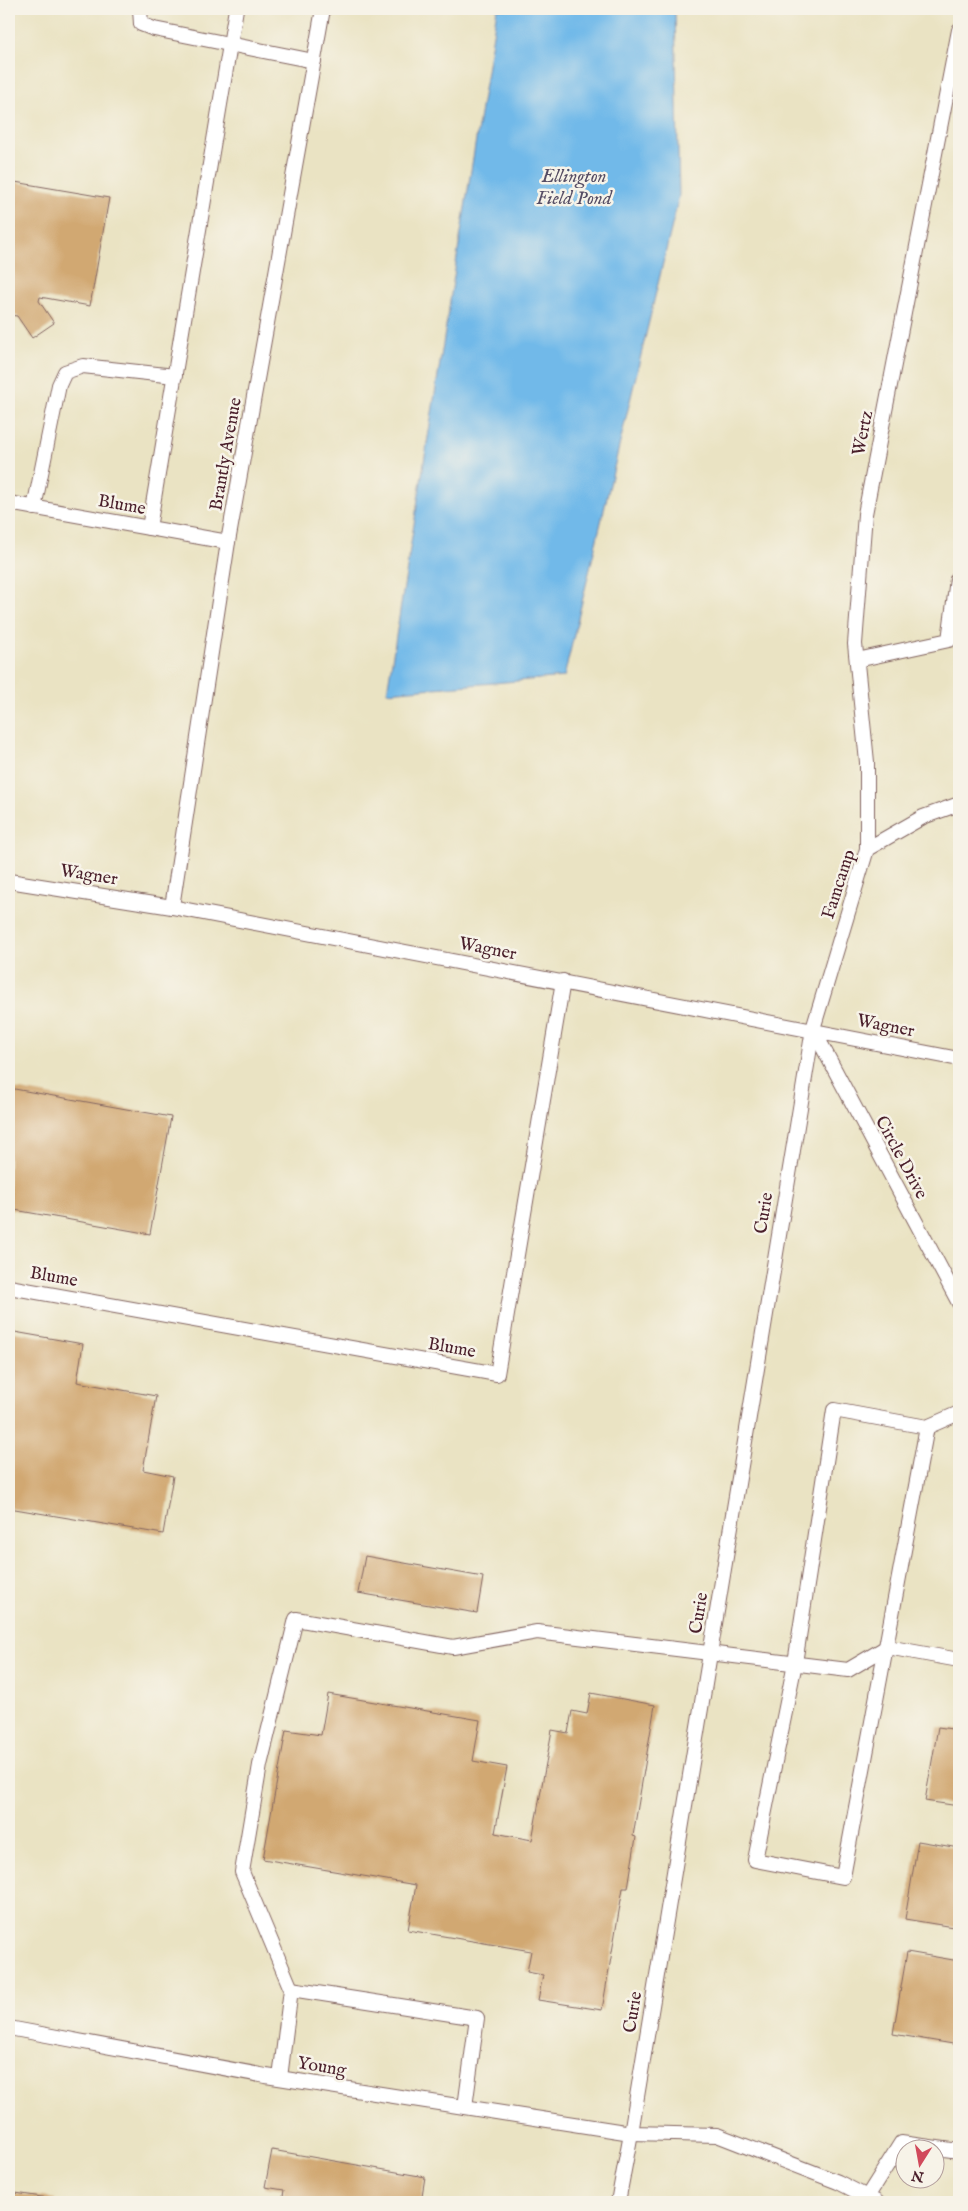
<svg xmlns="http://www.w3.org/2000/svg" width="968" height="2211" font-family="'IM FELL English',serif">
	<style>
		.water { fill: #71b9e9; stroke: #5e6c8a }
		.building { fill: #d1a872 }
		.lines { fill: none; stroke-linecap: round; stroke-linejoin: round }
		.lane-casing { stroke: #826460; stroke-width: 16 }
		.lane { stroke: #fff; stroke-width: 14 }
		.labels { text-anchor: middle; stroke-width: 5; stroke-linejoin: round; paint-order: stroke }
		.street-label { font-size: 18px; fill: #4a1f2b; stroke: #f7f3e8 }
		.water-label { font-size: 19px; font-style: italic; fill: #564d64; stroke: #f7f3e8 }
	</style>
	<rect width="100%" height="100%" fill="#f7f3e8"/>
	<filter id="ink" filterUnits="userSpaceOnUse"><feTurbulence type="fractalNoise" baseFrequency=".02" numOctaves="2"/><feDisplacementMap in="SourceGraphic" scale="10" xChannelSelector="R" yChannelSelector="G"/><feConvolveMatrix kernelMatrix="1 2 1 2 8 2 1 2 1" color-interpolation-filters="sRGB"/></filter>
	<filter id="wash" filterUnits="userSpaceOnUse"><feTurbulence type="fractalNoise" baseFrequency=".0096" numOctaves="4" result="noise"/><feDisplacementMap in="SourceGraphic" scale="20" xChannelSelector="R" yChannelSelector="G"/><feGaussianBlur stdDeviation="1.12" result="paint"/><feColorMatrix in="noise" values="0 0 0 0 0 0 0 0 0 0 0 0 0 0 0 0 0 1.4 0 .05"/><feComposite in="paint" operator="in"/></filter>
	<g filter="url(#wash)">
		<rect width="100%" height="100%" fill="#eae3c3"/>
		<!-- water -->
		<polygon class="water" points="497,9 675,9 679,196 564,677 387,692"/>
		<g id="blocks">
			<!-- building -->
			<g class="building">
				<polygon points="9,181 109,198 90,306 40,297 39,301 54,323 32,338 17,316 9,315"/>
				<polygon points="9,1088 171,1117 150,1234 9,1209"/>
				<polygon points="9,1331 83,1344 77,1382 156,1396 143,1470 173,1476 163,1534 9,1508"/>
				<polygon points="365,1556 483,1577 477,1613 358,1593"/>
				<polygon points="591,1693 655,1705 633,1836 636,1837 628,1888 623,1888 602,2010 538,2000 543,1975 527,1972 531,1951 408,1930 416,1885 263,1859 286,1730 321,1735 328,1694 480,1720 473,1761 507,1767 495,1833 532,1840 552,1730 568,1733 572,1711 587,1714"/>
				<polygon points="938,1727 959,1730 959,1806 925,1801"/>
				<polygon points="918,1841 959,1848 959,1928 905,1919"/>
				<polygon points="907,1952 959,1961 959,2045 893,2034"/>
				<polygon points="272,2150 425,2177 421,2202 282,2202 284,2190 265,2187"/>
				<polygon points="9,2192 55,2199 54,2202 9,2202"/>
			</g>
		</g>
	</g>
	<g filter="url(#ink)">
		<use href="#blocks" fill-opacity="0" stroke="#826460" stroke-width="1"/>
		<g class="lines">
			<defs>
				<g id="lane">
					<polyline points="140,9 141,24 154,29 314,61"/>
					<polyline points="9,503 228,542"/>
					<polyline points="34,508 59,385 65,372 83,366 175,376"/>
					<polyline points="149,528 236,9"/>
					<polyline points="857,660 949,640 957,579 959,579"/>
					<polyline points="867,849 867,762 855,644 865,514 959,30"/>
					<polyline points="9,881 172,907 959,1059"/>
					<polyline points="172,907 228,542 323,9"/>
					<polyline points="813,1029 959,1303"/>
					<polyline points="9,1287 497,1374 563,981"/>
					<polyline points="927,1427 834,1410 795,1663 755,1860 843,1877 927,1427 959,1413"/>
					<polyline points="291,1989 477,2018 465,2107"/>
					<polyline points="9,2028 266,2076 631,2133 717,2135 838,2182 877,2202"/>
					<polyline points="280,2078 291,1989 242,1872 260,1765 296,1619 453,1647 537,1632 848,1670 887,1647 959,1660"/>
					<polyline points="867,2197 901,2143 959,2151"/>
					<polyline points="618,2202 631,2133 813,1029 867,849 923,817 959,804"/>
				</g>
			</defs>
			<!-- lane casing -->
			<use href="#lane" class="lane-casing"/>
			<!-- lane -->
			<use href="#lane" class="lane"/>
		</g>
	</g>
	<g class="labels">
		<!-- street labels -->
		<g class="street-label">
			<text transform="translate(862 433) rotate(-79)" y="6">Wertz</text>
			<text transform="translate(225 454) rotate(-80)" y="6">Brantly Avenue</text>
			<text transform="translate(122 504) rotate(10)" y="6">Blume</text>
			<text transform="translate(89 874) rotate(9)" y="6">Wagner</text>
			<text transform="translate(838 884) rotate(-72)" y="6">Famcamp</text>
			<text transform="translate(488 948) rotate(11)" y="6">Wagner</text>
			<text transform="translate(886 1025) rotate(11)" y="6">Wagner</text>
			<text transform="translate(902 1157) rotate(62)" y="6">Circle Drive</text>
			<text transform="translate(763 1213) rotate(-81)" y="6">Curie</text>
			<text transform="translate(54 1276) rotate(10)" y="6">Blume</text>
			<text transform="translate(452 1347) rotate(10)" y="6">Blume</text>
			<text transform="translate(698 1613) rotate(-81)" y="6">Curie</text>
			<text transform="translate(632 2012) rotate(-81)" y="6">Curie</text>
			<text transform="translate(322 2066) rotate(9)" y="6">Young</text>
		</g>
		<!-- water labels -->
		<g class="water-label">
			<text x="574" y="182">Ellington<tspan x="574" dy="22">Field Pond</tspan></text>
		</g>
	</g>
	<!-- margin -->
	<rect width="968" height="2211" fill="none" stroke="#f7f3e8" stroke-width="30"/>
	<!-- north arrow -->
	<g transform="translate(920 2164) rotate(191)"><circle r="24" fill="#f7f3e8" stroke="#b29e9c"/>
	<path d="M0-4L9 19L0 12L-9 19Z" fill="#d1495b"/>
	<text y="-8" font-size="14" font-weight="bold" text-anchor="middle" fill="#4a1f2b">N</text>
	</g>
</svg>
